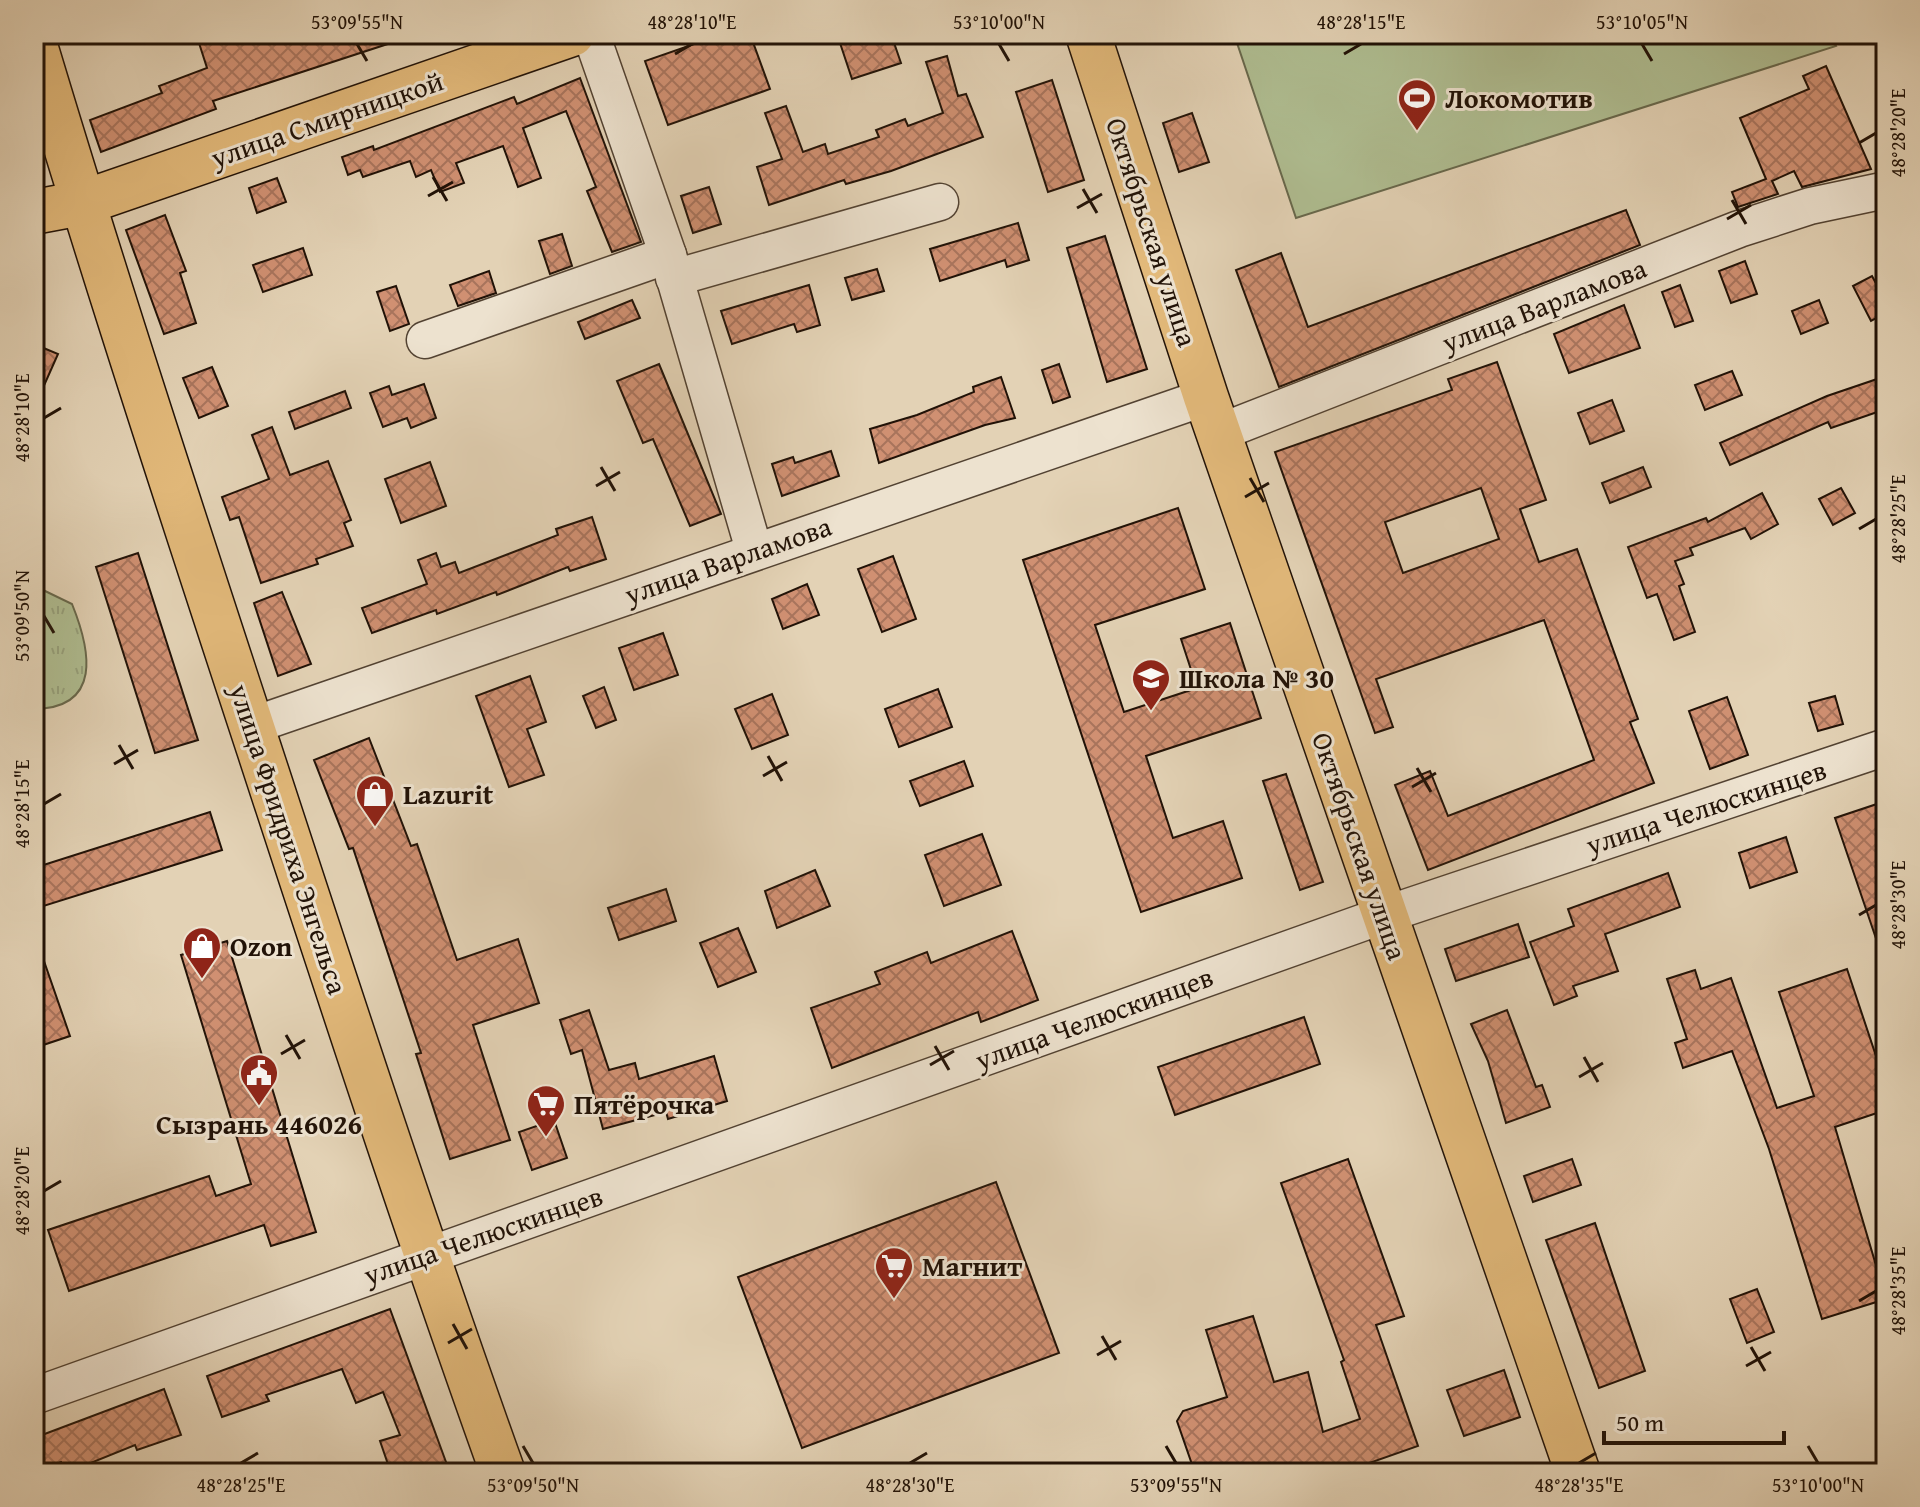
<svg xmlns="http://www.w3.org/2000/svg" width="1920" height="1507" font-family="'Gentium Book Plus',serif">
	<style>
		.grass { fill: url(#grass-tufts); stroke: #68684c; stroke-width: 2 }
		.pitch { fill: #afbd91; stroke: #68684c; stroke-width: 2 }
		.building { fill: url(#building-cross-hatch); stroke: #211207; stroke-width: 2; fill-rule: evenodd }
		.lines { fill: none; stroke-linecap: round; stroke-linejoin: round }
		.minor-casing { stroke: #524232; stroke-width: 39 }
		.major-casing { stroke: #211207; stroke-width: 47 }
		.minor { stroke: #ede2cf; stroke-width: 36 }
		.major { stroke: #e2b97a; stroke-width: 44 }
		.ticks { fill: none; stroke: #211207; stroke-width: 3 }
		.labels { text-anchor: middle; stroke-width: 6; stroke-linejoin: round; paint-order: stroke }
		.poi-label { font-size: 28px; font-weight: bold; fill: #211207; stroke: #ede2cf; text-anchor: start }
		.street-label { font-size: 28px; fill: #211207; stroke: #ede2cf }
		.neatline { fill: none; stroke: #211207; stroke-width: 3 }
		.ticks-label { font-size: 20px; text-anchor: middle; fill: #211207 }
	</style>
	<defs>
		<pattern id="grass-tufts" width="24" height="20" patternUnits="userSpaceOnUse" patternTransform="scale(2)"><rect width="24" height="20" fill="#afbd91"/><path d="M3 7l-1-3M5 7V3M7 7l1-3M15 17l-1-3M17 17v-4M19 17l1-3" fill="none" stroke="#96a17c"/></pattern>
		<pattern id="building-cross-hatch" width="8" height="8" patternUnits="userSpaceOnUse" patternTransform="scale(2)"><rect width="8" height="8" fill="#d09072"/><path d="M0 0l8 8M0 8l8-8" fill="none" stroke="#a8745c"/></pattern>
	</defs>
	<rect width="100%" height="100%" fill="#e3d2b5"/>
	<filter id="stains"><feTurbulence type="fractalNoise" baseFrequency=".0025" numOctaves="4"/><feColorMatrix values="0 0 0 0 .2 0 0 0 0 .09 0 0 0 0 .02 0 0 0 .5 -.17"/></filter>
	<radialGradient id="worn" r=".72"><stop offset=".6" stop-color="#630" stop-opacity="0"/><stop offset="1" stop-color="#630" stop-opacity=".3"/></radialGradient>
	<!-- grass -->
	<path class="grass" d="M 43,590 L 72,604 C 91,651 102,708 34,709 L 34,616 Z"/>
	<!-- pitch -->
	<polygon class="pitch" points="1234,34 1829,34 1836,46 1296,218"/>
	<!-- building -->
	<g class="building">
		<polygon points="226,34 269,34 272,42 298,34 405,34 406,38 213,101 216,109 101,152 90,120 162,93 159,86 207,68 199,43"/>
		<polygon points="723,34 750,34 770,89 668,125 645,61"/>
		<polygon points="869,34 891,34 901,63 852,79 840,43"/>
		<polygon points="947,56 958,96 966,94 983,137 891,171 846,184 844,180 769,205 757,167 782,159 765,113 786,106 803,152 825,144 828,154 879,137 876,130 905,119 908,126 943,113 926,62"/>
		<polygon points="1826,66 1871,169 1802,187 1794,171 1772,181 1778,194 1738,207 1732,192 1766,179 1740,118 1809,89 1803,76"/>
		<polygon points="580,78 641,242 612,252 587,191 596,187 566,111 523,128 541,178 518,187 503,146 456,163 464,183 440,192 431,170 416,177 410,161 363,177 360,170 348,175 342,157 373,146 374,150 514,97 517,104"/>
		<polygon points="1052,80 1084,180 1048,192 1016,92"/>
		<polygon points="1192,113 1209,162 1179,172 1163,123"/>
		<polygon points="277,178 286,202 257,213 249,188"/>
		<polygon points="709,187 721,224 693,233 681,196"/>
		<polygon points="1626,210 1640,245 1279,387 1236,270 1281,253 1308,327"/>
		<polygon points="165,215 186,271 180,273 196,323 164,334 126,230"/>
		<polygon points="1018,223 1029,260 1007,267 1005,260 940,281 930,249"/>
		<polygon points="562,234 572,266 550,274 539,241"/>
		<polygon points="1105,236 1147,369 1107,382 1067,248"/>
		<polygon points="303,248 312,275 263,292 253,265"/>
		<polygon points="1745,261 1757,294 1731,303 1719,271"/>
		<polygon points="877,269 884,291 852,300 845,278"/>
		<polygon points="489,271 496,293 458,306 450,285"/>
		<polygon points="1872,276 1886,302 1886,313 1871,321 1853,286"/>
		<polygon points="809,285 820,325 797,332 794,324 732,344 721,311"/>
		<polygon points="1680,285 1693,321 1675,327 1662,292"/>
		<polygon points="396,286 409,324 390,331 377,292"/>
		<polygon points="632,300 640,318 585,339 578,322"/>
		<polygon points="1819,300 1828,323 1801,334 1792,311"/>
		<polygon points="1624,305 1640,348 1569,373 1554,334"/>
		<polygon points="34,344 58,354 34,408"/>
		<path d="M 1497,362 L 1546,500 L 1520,509 L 1539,562 L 1577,549 L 1638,719 L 1630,722 L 1654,783 L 1428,870 L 1395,785 L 1430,771 L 1448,816 L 1594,760 L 1544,620 L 1376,679 L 1393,727 L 1375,733 L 1275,452 L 1452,390 L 1448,379 ZM 1481,488 L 1499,539 L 1403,573 L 1385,522 Z"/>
		<polygon points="659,364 721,514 690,526 653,439 643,443 617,381"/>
		<polygon points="1059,364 1070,397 1053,403 1042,370"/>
		<polygon points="212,367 228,406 199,418 183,378"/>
		<polygon points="1732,371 1742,395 1705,410 1695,385"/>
		<polygon points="1886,376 1886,409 1831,428 1828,422 1730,465 1720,443 1827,396"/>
		<polygon points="1001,377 1015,418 985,425 879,463 870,429 917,415 974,392 973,387"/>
		<polygon points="424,384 436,418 411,428 407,418 383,427 370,393 389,386 392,395"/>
		<polygon points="345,391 351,408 295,429 289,412"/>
		<polygon points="1612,400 1624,431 1590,444 1578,413"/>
		<polygon points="272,427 290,475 328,461 351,520 344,523 353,546 316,559 318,564 261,583 239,517 230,520 222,497 269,479 252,435"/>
		<polygon points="831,451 839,476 782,496 772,464 793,457 795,463"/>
		<polygon points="430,462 446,506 401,523 385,479"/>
		<polygon points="1643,467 1651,487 1610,503 1602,483"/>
		<polygon points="1841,488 1855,513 1833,525 1819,499"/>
		<polygon points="1762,493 1778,524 1751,539 1745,528 1690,548 1693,555 1675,561 1684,584 1679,586 1695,632 1674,640 1657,594 1647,598 1628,547 1706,518 1708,522"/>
		<polygon points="1178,508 1205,589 1095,625 1124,712 1197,688 1181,639 1230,623 1261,718 1146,756 1173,838 1223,821 1242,878 1141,912 1023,560"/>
		<polygon points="592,517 606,559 570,571 568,567 497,595 496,592 437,614 436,610 372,633 362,608 427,584 418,560 436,553 441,567 455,562 459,573 558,535 556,529"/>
		<polygon points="138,553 198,740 155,753 96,567"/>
		<polygon points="893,556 916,619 882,632 858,569"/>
		<polygon points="807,584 819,615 783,629 772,599"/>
		<polygon points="282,592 311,664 278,676 254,603"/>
		<polygon points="663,633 678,675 634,690 619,648"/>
		<polygon points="530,676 546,722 527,729 544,775 509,787 476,696"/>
		<polygon points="604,687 616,720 596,728 583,696"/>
		<polygon points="938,689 952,727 899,747 885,709"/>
		<polygon points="772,694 788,735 752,749 735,709"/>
		<polygon points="1835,696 1843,724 1818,731 1809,703"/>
		<polygon points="1727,697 1748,755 1710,769 1689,711"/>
		<polygon points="369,738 411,846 417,844 457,960 518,939 539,1003 473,1025 510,1140 450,1159 416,1054 421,1053 353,848 349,849 314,760"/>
		<polygon points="964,761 973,786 920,806 910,781"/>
		<polygon points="1286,774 1323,882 1300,890 1263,781"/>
		<polygon points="1886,801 1886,958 1883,959 1835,818"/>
		<polygon points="210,812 222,850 34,909 34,868"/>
		<polygon points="982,834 1001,885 944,906 925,855"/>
		<polygon points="1786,837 1797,872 1750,888 1739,853"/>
		<polygon points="815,870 830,906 777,928 765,891"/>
		<polygon points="1668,873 1680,907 1605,934 1618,971 1573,986 1577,996 1554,1005 1530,942 1574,926 1568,909"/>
		<polygon points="666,889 676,921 619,940 608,908"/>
		<polygon points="1518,924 1529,957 1456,981 1445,949"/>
		<polygon points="738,928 756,972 718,987 700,943"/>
		<polygon points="1012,931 1038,1000 981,1022 978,1012 832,1068 811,1008 880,984 875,972 927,952 931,963"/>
		<polygon points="34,941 37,941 70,1036 34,1048"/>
		<polygon points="227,941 316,1232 271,1246 264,1225 69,1291 48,1230 209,1176 216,1196 251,1184 181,955"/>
		<polygon points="1847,969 1886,1086 1886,1110 1835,1127 1886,1299 1822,1319 1769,1149 1732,1051 1683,1068 1675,1043 1687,1039 1667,979 1695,970 1701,989 1731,978 1777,1108 1814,1096 1779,992"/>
		<polygon points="589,1010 609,1070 635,1063 639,1079 714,1056 727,1101 668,1119 666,1112 603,1129 582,1050 571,1054 560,1020"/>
		<polygon points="1507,1010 1536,1087 1542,1085 1550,1107 1506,1123 1488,1061 1471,1024"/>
		<polygon points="1304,1017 1320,1064 1175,1115 1158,1067"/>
		<polygon points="554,1120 567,1158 532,1170 519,1132"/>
		<polygon points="1348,1159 1404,1316 1376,1325 1418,1446 1341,1473 1195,1473 1177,1421 1183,1411 1227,1397 1206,1330 1253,1316 1274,1382 1308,1372 1323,1432 1360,1419 1341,1362 1344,1360 1281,1183"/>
		<polygon points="1572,1159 1581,1185 1533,1202 1524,1176"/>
		<polygon points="996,1182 1059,1353 802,1448 738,1277"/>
		<polygon points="1595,1223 1645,1371 1599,1388 1546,1240"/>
		<polygon points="1757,1289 1774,1332 1747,1343 1730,1299"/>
		<polygon points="390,1309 450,1473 391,1473 380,1441 400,1435 383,1392 356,1403 342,1369 266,1395 269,1401 222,1417 207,1376"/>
		<polygon points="1504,1370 1520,1417 1464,1436 1447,1390"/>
		<polygon points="164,1389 181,1435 137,1450 135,1445 66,1473 61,1462 34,1473 34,1438"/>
	</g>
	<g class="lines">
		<defs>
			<g id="minor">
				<polyline points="591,34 668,255 754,550"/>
				<polyline points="674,278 940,202"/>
				<polyline points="425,340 668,255"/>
				<polyline points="1218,433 1739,229 1810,206 1886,190"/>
				<polyline points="251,726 1206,397"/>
				<polyline points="34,1396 1384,915 1886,747"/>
			</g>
			<g id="major">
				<polyline points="1088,34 1206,397 1578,1473"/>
				<path d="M 34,42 C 105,279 182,514 259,749 C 338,991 417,1233 503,1473"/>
				<polyline points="34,212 82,203 572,34"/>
			</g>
		</defs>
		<!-- minor casing -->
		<use href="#minor" class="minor-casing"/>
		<!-- major casing -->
		<use href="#major" class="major-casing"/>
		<!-- minor -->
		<use href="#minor" class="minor"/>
		<!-- major -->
		<use href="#major" class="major"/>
	</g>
	<!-- ticks -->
	<path class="ticks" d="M 357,44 L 367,61M 999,44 L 1009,61M 1642,44 L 1652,61M 675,54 L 692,44M 1344,54 L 1361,44M 1859,143 L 1876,133M 433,177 L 447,201M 1083,189 L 1097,213M 428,196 L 453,182M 1732,200 L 1746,224M 1077,208 L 1102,194M 1727,219 L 1751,205M 44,418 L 61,408M 601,467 L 615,491M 1250,478 L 1264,502M 596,486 L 620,472M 1245,497 L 1269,483M 1859,529 L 1876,519M 44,616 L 54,633M 119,745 L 133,769M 768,756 L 782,781M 114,764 L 138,750M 1417,768 L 1431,792M 763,776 L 787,762M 1412,787 L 1436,773M 44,804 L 61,794M 1859,915 L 1876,905M 286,1035 L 300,1059M 935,1046 L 949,1070M 281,1054 L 305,1040M 1584,1057 L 1598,1082M 930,1065 L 954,1051M 1579,1077 L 1603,1063M 44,1191 L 61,1181M 1859,1301 L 1876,1291M 453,1324 L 467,1349M 1102,1336 L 1116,1360M 448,1343 L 472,1329M 1751,1347 L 1765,1371M 1097,1355 L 1121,1341M 1746,1366 L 1771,1352M 523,1446 L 533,1463M 1166,1446 L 1176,1463M 1808,1446 L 1818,1463M 241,1463 L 258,1453M 910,1463 L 927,1453M 1579,1463 L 1596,1453"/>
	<!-- icons -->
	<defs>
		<symbol id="stadium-pin" viewBox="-11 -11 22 30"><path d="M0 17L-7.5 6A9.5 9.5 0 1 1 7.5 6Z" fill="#8f2418" stroke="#ede2cf"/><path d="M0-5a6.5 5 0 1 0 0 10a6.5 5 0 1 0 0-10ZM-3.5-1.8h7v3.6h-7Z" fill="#fff"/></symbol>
		<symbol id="school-pin" viewBox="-11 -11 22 30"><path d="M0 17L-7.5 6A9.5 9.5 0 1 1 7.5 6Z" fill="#8f2418" stroke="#ede2cf"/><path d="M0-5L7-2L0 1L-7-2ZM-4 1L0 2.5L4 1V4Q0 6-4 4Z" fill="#fff"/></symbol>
		<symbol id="shop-pin" viewBox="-11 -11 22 30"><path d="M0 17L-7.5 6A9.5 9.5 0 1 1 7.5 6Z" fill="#8f2418" stroke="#ede2cf"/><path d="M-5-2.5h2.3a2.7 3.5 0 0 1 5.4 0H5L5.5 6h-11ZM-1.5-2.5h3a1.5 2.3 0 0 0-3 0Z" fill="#fff"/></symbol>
		<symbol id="civic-pin" viewBox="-11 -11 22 30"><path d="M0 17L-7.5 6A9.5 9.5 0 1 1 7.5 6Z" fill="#8f2418" stroke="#ede2cf"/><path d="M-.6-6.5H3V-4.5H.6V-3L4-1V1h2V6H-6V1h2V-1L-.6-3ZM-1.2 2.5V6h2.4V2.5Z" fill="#fff"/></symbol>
		<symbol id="supermarket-pin" viewBox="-11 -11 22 30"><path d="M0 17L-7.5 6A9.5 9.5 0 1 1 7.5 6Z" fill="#8f2418" stroke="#ede2cf"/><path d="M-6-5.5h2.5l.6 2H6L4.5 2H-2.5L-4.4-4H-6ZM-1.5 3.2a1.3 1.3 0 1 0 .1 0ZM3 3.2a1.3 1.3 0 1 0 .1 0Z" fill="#fff"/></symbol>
	</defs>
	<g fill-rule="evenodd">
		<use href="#stadium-pin" x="1395" y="76" width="44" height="60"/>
		<use href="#school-pin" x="1129" y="656" width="44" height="60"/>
		<use href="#shop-pin" x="353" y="772" width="44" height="60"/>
		<use href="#shop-pin" x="180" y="924" width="44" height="60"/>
		<use href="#civic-pin" x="237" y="1051" width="44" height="60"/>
		<use href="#supermarket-pin" x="524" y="1082" width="44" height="60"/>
		<use href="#supermarket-pin" x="872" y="1244" width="44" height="60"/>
	</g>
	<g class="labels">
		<!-- poi labels -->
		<g class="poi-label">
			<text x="1445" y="108">Локомотив</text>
			<text x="1179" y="688">Школа № 30</text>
			<text x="403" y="804">Lazurit</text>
			<text x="230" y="956">Ozon</text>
			<text x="574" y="1114">Пятёрочка</text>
			<text x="259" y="1134" text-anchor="middle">Сызрань 446026</text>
			<text x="922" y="1276">Магнит</text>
		</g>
		<!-- street labels -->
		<g class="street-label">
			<text transform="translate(327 119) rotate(-19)" y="10">улица Смирницкой</text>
			<text transform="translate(1152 232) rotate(72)" y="10">Октябрьская улица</text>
			<text transform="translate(1544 305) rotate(-21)" y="10">улица Варламова</text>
			<text transform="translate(728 560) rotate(-19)" y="10">улица Варламова</text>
			<text transform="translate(1706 807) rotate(-18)" y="10">улица Челюскинцев</text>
			<text transform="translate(289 839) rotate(72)" y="10">улица Фридриха Энгельса</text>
			<text transform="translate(1360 846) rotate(71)" y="10">Октябрьская улица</text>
			<text transform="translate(1094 1018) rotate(-20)" y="10">улица Челюскинцев</text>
			<text transform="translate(483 1235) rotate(-19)" y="10">улица Челюскинцев</text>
		</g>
	</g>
	<!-- margin -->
	<rect width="1920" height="1507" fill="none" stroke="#e3d2b5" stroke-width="88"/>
	<!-- scale -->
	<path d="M1604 1431v12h180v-12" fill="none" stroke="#211207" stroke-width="4"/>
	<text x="1616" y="1431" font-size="24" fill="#211207" stroke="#ede2cf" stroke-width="6" paint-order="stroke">50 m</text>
	<rect x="44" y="44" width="1832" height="1419" class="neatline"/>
	<g class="ticks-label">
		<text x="357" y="29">53°09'55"N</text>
		<text x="692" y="29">48°28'10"E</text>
		<text x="999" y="29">53°10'00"N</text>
		<text x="1361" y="29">48°28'15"E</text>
		<text x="1642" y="29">53°10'05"N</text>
		<text transform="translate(1898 133) rotate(-90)" y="7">48°28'20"E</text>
		<text transform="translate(22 418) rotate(-90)" y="7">48°28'10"E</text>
		<text transform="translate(1898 519) rotate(-90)" y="7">48°28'25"E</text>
		<text transform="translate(22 616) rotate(-90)" y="7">53°09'50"N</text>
		<text transform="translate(22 804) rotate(-90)" y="7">48°28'15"E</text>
		<text transform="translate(1898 905) rotate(-90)" y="7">48°28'30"E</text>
		<text transform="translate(22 1191) rotate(-90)" y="7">48°28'20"E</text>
		<text transform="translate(1898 1291) rotate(-90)" y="7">48°28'35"E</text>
		<text x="241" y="1492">48°28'25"E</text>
		<text x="533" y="1492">53°09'50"N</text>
		<text x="910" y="1492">48°28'30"E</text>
		<text x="1176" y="1492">53°09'55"N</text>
		<text x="1579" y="1492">48°28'35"E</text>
		<text x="1818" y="1492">53°10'00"N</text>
	</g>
	<rect width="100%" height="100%" filter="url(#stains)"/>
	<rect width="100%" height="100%" fill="url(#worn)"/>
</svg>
